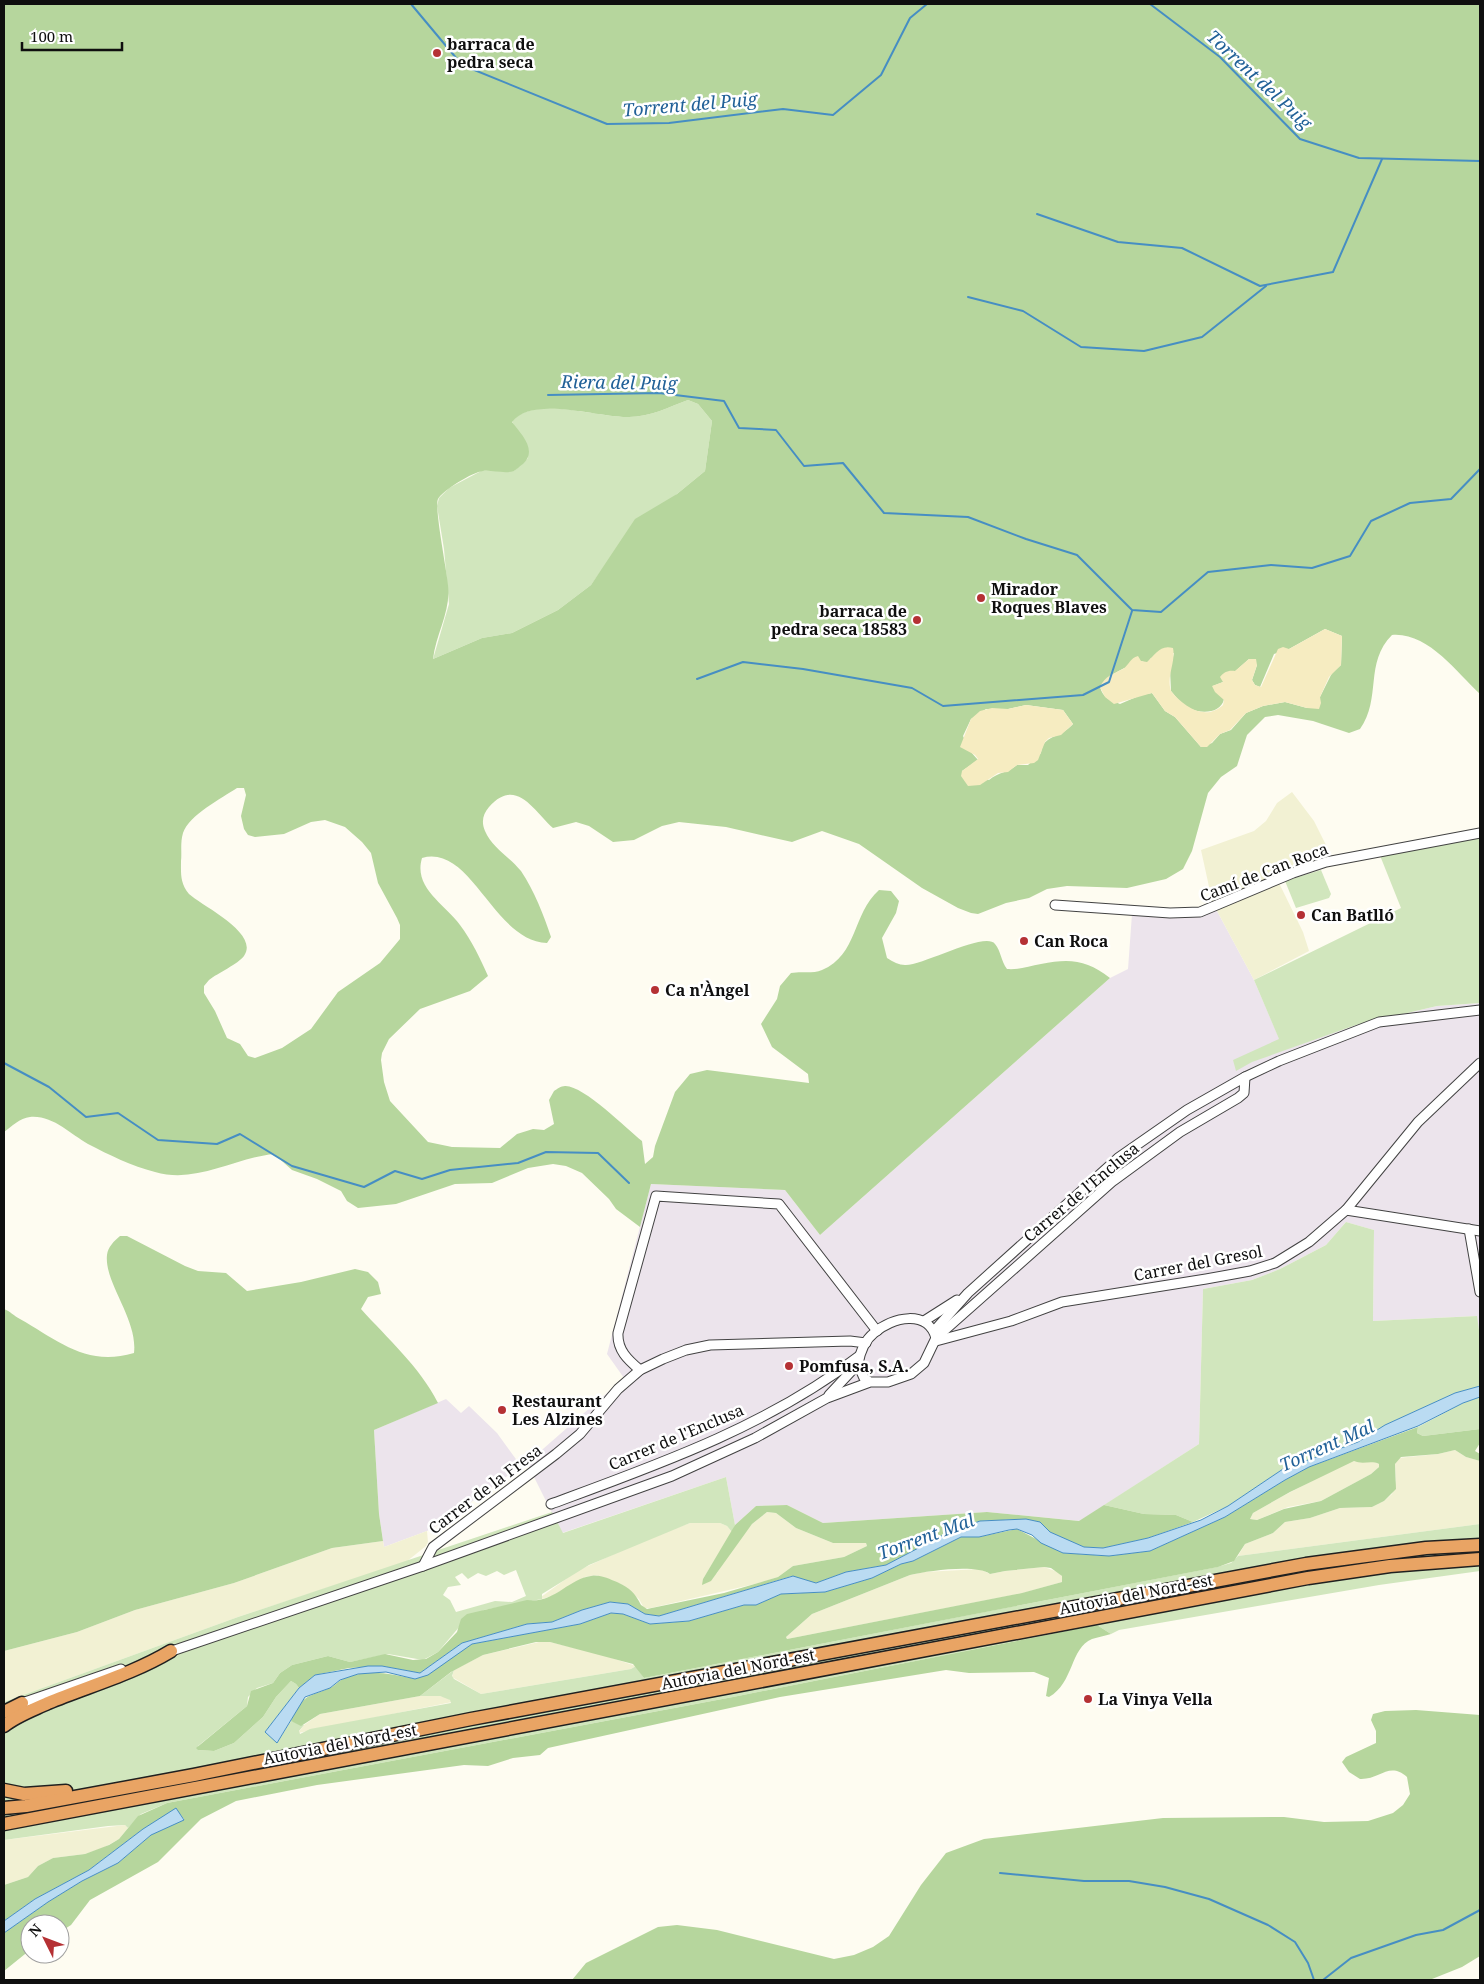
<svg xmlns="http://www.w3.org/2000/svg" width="1484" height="1984" font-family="'Noto Serif',serif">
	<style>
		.industrial { fill: #ece4ec }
		.farmland { fill: #f2f1d3 }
		.green { fill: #d1e6bd; fill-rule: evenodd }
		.forest { fill: #b6d69d; fill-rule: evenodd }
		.sand { fill: #f6ecc1 }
		.water { fill: #badbf2; stroke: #468ec3 }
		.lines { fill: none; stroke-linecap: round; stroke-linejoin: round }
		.stream { stroke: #468ec3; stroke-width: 2 }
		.minor-casing { stroke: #424242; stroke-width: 11 }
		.highway-casing { stroke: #202020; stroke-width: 15 }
		.minor { stroke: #fff; stroke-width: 9 }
		.highway { stroke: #e9a464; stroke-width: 12 }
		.poi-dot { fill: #b53134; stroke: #fff; stroke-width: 2 }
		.labels { text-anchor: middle; stroke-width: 5; stroke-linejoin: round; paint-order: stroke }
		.poi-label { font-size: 16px; font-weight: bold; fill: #0f0f0f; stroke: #fff; text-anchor: start }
		.street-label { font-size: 16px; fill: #0f0f0f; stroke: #fff }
		.water-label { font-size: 18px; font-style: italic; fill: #216198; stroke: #fff }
	</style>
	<rect width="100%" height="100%" fill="#fefcf1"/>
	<!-- industrial -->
	<g class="industrial">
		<polygon points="1216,909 1254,980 1284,1050 1356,1025 1437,1006 1480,1003 1480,1337 1476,1316 1373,1321 1374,1230 1346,1222 1326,1245 1280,1269 1252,1280 1203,1289 1199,1444 1080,1521 987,1512 823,1523 787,1505 756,1506 735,1525 726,1477 562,1533 527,1463 624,1378 607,1354 651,1184 785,1190 820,1235 1110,978 1128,969 1132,914 1196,917"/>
		<polygon points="446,1399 461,1413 469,1406 497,1433 521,1466 445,1521 427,1531 384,1547 379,1514 374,1430"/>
	</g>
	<!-- farmland -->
	<g class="farmland">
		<polygon points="1292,792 1314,821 1327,847 1322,862 1213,905 1201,850 1254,831 1266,821 1277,803"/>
		<polygon points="1279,883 1303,932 1309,951 1254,980 1216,909"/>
		<polygon points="1455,1450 1466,1457 1480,1461 1480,1524 1238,1556 1245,1544 1273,1533 1285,1522 1310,1518 1340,1508 1372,1507 1384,1501 1392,1494 1396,1481 1395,1464 1398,1458 1438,1454"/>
		<polygon points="1350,1461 1375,1462 1379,1464 1379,1467 1371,1474 1321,1501 1288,1507 1257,1520 1250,1519 1253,1513 1283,1496"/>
		<polygon points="767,1512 776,1513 796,1528 833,1543 860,1542 866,1543 867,1546 844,1557 793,1566 778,1577 759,1583 651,1608 644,1608 639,1599 621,1584 596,1575 585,1577 552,1596 542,1599 541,1597 577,1571 645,1540 690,1523 720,1523 727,1526 732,1532 703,1579 717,1573 728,1554 752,1524"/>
		<polygon points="427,1531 428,1542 426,1546 406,1562 238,1617 4,1702 4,1651 77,1632 135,1610 234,1583 332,1548 383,1541 384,1547"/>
		<polygon points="1044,1567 1058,1572 1062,1576 1062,1582 1023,1593 787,1639 786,1637 812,1614 910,1575 924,1572 980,1569 990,1574 1005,1571"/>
		<polygon points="539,1642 550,1642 603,1655 636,1666 631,1669 481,1694 452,1677 454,1670 483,1655"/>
		<polygon points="420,1696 440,1696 448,1698 452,1702 298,1733 304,1725 320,1714"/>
		<polygon points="125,1825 128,1828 119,1839 103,1848 85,1854 53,1858 38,1866 28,1877 4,1885 4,1840"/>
	</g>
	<!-- green -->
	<g class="green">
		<path d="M 688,400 L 698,404 L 712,421 L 705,471 L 677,494 L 613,554 L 591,585 L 558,610 L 512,633 L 482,638 L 433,659 L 449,604 L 444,549 L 437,506 L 439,498 L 449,488 L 481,471 L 514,471 L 528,458 L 512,421 C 534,395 598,418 629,417 C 650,417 669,407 688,400 Z"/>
		<polygon points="1480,836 1480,1003 1437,1006 1356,1025 1252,1062 1236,1071 1233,1060 1279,1039 1254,980 1401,908 1379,853"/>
		<polygon points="1321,870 1331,894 1329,898 1296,908 1285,881"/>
		<polygon points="1346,1222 1374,1230 1373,1321 1477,1316 1480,1337 1480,1386 1455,1393 1385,1425 1358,1442 1283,1469 1228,1506 1193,1522 1176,1515 1144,1514 1104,1505 1199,1444 1203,1289 1252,1280 1280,1269 1326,1245"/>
		<polygon points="1480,1397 1480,1429 1423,1436 1417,1433 1418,1427 1463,1403"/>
		<path d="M 726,1477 L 735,1525 L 732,1532 L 727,1526 L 720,1523 L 690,1523 L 589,1565 L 542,1594 L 542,1599 L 484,1610 L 460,1626 L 438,1652 L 423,1660 L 388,1654 L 350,1662 L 328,1656 L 292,1665 L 280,1673 L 273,1683 L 257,1688 L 248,1697 L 247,1706 L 198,1746 L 198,1750 L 214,1751 L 234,1743 L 263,1717 L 276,1697 L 291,1681 L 296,1684 L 299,1688 L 265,1732 L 277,1743 L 291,1721 L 304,1725 L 299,1731 L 300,1734 L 310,1729 L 451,1703 L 450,1700 L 440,1696 L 420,1696 L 454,1670 L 452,1676 L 454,1679 L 481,1694 L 631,1669 L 636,1666 L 644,1678 L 1217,1567 L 1231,1563 L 1238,1556 L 1480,1524 L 1480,1571 L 1379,1585 L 1119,1630 L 1111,1634 L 1097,1625 L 733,1697 L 167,1803 L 141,1814 L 128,1828 L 125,1825 L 108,1826 L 4,1840 L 4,1702 L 238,1617 L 552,1512 L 563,1533 ZM 516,1570 L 526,1596 L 512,1602 L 495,1601 L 456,1612 L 450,1600 L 443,1595 L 448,1587 L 461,1585 L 455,1577 L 462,1573 L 468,1579 L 478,1573 L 486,1576 L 497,1571 L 504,1575 Z"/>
	</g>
	<!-- forest -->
	<g class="forest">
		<path d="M 4,4 L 1480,4 L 1480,694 C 1456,672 1428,632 1392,635 C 1364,663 1382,698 1360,729 L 1349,733 L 1313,721 L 1278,715 L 1265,717 L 1247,735 L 1237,766 L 1221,777 L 1208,793 L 1192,851 L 1183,869 L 1166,879 L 1127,888 L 1067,886 L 1047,889 L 1029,898 L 1006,903 L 978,914 L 971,913 L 958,908 L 922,888 L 859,844 L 822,831 L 792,842 L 726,827 L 679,822 L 662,826 L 634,840 L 613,842 L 589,826 L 576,822 L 553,828 C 534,811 516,776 489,807 C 483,814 481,822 485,831 C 492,848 510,857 521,871 C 534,890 544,916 551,937 L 547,943 C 493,941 472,844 422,858 C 413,888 445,904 460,925 C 472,941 480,958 488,976 L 470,991 L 420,1009 L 389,1039 L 382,1053 L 381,1060 L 384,1082 L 390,1101 L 428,1142 L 452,1147 L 500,1148 L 517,1134 L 533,1129 L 544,1130 L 554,1124 L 549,1100 L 554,1091 C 557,1089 561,1086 565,1086 C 583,1085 627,1129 642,1141 L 645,1164 L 653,1157 L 655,1146 L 675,1092 L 690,1074 L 707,1070 L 809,1083 L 808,1074 L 772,1047 L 761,1024 L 777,999 L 780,986 L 791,973 C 801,971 813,974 822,970 C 858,955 852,914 879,890 L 891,891 L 899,901 L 896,913 L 882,938 L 887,958 C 893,962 899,965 905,965 C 923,966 985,931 995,944 C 1001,951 1001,961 1007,969 C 1019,970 1029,966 1041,964 C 1070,958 1087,960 1110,978 L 820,1235 L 785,1190 L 651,1184 L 640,1227 L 616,1209 L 609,1199 L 582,1173 L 566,1166 L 553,1164 L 528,1168 L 492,1183 L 455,1184 L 396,1204 L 358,1208 L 347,1201 L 341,1191 L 317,1179 L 292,1170 L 274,1154 C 234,1158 197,1184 155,1172 C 132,1166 109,1155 88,1144 C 70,1134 53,1115 30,1117 C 20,1118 11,1127 4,1132 ZM 688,400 L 698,404 L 712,421 L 705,471 L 677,494 L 635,519 L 591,585 L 558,610 L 512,633 L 482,638 L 433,659 C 436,633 451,612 448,585 C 447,571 434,507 438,499 C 443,490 473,472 483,471 C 492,470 505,474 514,471 C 516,470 520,466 523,464 C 538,450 521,434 512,422 C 533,395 598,418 629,417 C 650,417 669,407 688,400 ZM 1325,629 L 1342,636 L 1341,665 L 1332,673 L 1320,697 L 1307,708 L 1285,702 L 1263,706 L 1246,713 L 1231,730 L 1220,734 L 1212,743 L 1201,747 L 1175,717 L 1165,711 L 1152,693 L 1141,695 L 1120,704 C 1110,700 1103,698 1100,687 C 1111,672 1125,668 1141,661 L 1147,663 L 1151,658 L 1174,653 L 1170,669 L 1171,691 C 1176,697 1182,705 1189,708 C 1200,714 1221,714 1224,699 L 1213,686 L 1223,682 L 1249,659 L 1257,665 L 1252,680 L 1255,685 L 1260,687 L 1274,654 L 1289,649 ZM 1026,705 L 1063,710 L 1073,724 C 1060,739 1043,734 1041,753 L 1028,765 L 1017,765 C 1009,772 999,772 989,780 L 962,771 L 978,760 L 970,751 L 963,736 L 971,719 L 986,709 L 1008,709 ZM 237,788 L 244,788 L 246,795 L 241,816 L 244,829 L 248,835 L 255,837 L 284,834 L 311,822 L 325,820 L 345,827 L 362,842 L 371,853 L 378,883 L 397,918 L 400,925 L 400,939 L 380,963 L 338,992 L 311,1029 L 282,1048 L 255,1058 L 248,1056 L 240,1044 L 227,1038 L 215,1011 L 204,993 L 204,986 L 209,980 C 218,973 238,964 244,956 C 260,933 202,906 189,894 C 180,883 181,874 181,861 C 182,852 180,843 183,833 C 189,815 222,798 237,788 Z"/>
		<path d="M 120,1236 L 127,1236 L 185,1266 L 198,1271 L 226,1273 L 247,1291 L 301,1282 L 355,1269 L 368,1272 L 378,1282 L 381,1294 L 368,1297 L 361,1309 C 387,1338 420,1367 438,1403 L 374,1430 L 379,1514 L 383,1541 L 332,1548 L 234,1583 L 135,1610 L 77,1632 L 4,1651 L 4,1309 C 10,1311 14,1316 20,1319 C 59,1341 86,1367 134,1353 C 138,1319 104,1283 107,1255 C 108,1247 114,1241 120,1236 Z"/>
		<path d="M 1418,1427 L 1417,1433 L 1423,1436 L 1480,1429 L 1480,1443 L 1475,1451 L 1480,1454 L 1480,1461 L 1466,1457 L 1455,1450 L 1438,1454 L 1401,1457 L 1395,1464 L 1396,1489 L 1384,1501 L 1372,1507 L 1340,1508 L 1310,1518 L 1285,1522 L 1273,1533 L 1245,1544 L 1234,1561 L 1218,1567 L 644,1678 L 633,1664 L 550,1642 L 536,1642 L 483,1655 L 451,1672 L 420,1696 L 320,1714 L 301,1726 L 291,1721 C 303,1694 306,1698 330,1688 C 335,1686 338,1681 343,1679 C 368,1668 390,1674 415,1679 L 472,1644 L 580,1624 L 611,1613 L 623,1614 L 650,1624 L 689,1621 L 744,1605 L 756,1605 L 781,1594 L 825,1592 L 872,1578 L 901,1564 L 913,1561 L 961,1537 L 979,1537 L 1017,1529 L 1063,1553 L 1109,1556 L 1150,1551 L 1225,1517 L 1285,1480 L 1309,1467 ZM 1354,1461 C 1363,1465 1371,1460 1379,1464 L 1379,1467 L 1371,1474 L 1321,1501 L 1284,1509 L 1257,1520 L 1250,1519 L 1253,1513 L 1290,1492 ZM 1044,1567 L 1051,1568 L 1062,1576 L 1062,1582 L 1022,1593 L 787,1639 L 786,1637 L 812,1614 L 910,1575 C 928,1571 976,1564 990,1574 L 1005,1571 Z"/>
		<path d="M 787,1505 L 823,1523 L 987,1512 L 1079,1521 L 1104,1505 L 1144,1514 L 1176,1515 L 1193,1522 L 1148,1538 L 1103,1548 L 1084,1547 L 1066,1540 L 1050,1532 L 1039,1522 L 1026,1519 L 980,1521 L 947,1533 L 886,1565 L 846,1572 L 816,1583 L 792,1576 L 659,1616 L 645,1614 L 628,1604 L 610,1602 L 582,1610 L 552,1622 L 527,1624 L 462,1643 L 420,1673 L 382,1666 L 349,1668 L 315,1675 L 299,1688 L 296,1684 L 291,1681 L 276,1697 L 263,1717 L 234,1743 L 214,1751 L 198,1750 L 196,1748 L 247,1706 L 251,1691 L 273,1683 L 280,1673 L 292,1665 L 328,1656 L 350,1662 L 385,1654 L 413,1660 L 426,1659 L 438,1652 L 457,1632 L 461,1619 L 467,1614 L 527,1600 C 554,1604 568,1579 591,1576 C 600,1574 609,1579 617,1582 C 630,1588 635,1593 641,1605 L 647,1609 L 724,1593 L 778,1577 L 793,1566 L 844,1557 L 867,1546 L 866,1543 L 833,1543 L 796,1528 L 776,1513 L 767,1512 L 752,1524 L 711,1581 L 702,1585 L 703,1579 L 735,1525 L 756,1506 Z"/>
		<path d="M 1097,1625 L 1111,1634 C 1105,1636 1098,1637 1092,1639 C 1070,1648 1074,1683 1049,1697 L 1046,1696 L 1049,1678 L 1034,1672 L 969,1673 L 946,1670 L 780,1697 L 548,1748 L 540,1755 L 513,1758 L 488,1766 L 464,1765 L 317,1785 L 236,1801 L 201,1819 L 158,1862 L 90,1900 L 71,1925 L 60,1932 L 60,1924 L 30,1924 L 30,1950 L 4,1971 L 4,1933 L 48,1902 L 82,1881 L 118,1863 L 151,1835 L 184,1819 L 176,1809 L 143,1829 L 89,1870 L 35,1899 L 4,1921 L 4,1885 L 28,1877 L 38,1866 L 53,1858 L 85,1854 L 109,1845 L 119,1839 L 138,1816 L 167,1803 L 733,1697 Z"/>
		<path d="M 1416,1710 L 1480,1715 L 1480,1956 L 1462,1967 L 1432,1979 L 572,1980 L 586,1963 L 658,1927 L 677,1925 L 717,1930 L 834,1959 L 854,1955 L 873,1947 L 889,1936 L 921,1885 L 946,1853 L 984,1839 L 1163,1818 L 1284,1817 L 1324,1822 L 1368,1821 L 1393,1813 L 1403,1805 L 1410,1794 L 1407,1777 C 1389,1761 1380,1780 1360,1779 L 1349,1772 L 1342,1762 L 1346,1757 L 1376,1743 L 1376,1731 L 1371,1720 L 1373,1714 L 1385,1711 Z"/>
	</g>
	<!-- sand -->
	<g class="sand">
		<path d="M 1325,629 L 1342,636 L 1341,665 L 1329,677 L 1320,697 L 1321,703 L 1319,709 L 1307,708 L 1285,702 L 1263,706 L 1246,713 L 1230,730 L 1220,734 L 1207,747 L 1201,747 L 1175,717 L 1165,711 L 1152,693 L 1114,704 L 1105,697 L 1100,687 C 1105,676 1113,674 1123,669 C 1129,665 1130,658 1138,656 L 1141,661 L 1147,662 C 1155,655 1160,644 1173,648 C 1176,662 1166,676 1171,691 C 1183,706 1205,722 1223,705 L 1224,700 L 1215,692 L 1212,686 L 1223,682 L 1220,677 C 1224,672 1228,670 1235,671 L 1249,659 L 1256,659 L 1257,665 L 1252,680 L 1255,685 L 1261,687 L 1278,649 L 1283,647 L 1289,649 Z"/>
		<polygon points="1026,705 1063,710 1073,724 1061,735 1049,738 1045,742 1038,760 1034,763 1017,765 1008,772 998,773 980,785 968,786 961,776 962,771 978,759 975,755 960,747 971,719 980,711 992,708 1008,709"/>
	</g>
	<!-- water -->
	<g class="water">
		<polygon points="1480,1386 1480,1397 1463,1403 1418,1426 1309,1467 1285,1480 1225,1517 1150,1551 1109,1556 1063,1553 1041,1543 1032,1535 1017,1529 1009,1530 979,1537 961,1537 913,1561 901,1564 872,1578 825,1592 781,1594 756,1605 744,1605 689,1621 650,1624 623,1614 611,1613 580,1624 472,1644 428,1675 415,1679 386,1672 358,1674 340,1680 330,1688 305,1697 277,1743 265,1732 299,1688 315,1675 368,1666 382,1666 420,1673 462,1643 527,1624 552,1622 582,1610 610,1602 628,1604 645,1614 659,1616 793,1576 816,1583 846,1572 886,1565 947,1533 980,1521 1026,1519 1040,1522 1050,1532 1084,1547 1103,1548 1148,1538 1201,1520 1228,1506 1283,1469 1358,1442 1385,1425 1455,1393"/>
		<polygon points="176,1808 184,1820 151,1835 118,1863 82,1881 48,1902 4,1933 4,1921 35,1899 89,1870 143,1829"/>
	</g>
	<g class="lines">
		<!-- stream -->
		<g class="stream">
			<polyline points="411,4 462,65 607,124 669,123 783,109 833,115 881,75 910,18 927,4"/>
			<polyline points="1150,4 1220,57 1300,139 1359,158 1480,161"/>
			<polyline points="1037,214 1118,242 1182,248 1260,286 1333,272 1382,159"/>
			<polyline points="968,297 1023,311 1081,347 1144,351 1202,337 1266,286"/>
			<polyline points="548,395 659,393 724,401 739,428 776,430 804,466 843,463 884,513 968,517 1026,539 1077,555 1132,610 1161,612 1208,572 1271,565 1312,568 1350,556 1371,521 1410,503 1451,499 1480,469"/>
			<polyline points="697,679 743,662 803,669 912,688 943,706 1083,695 1109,682 1132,611"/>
			<polyline points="4,1063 49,1087 86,1117 118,1113 158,1140 217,1144 240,1134 292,1166 364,1187 395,1171 422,1179 450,1170 518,1163 546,1152 598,1153 629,1183"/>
			<polyline points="1000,1873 1084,1881 1129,1881 1165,1887 1209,1899 1268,1925 1295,1942 1308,1963 1314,1980"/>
			<polyline points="1323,1980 1351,1958 1416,1935 1443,1930 1480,1910"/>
		</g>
		<defs>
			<g id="minor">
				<polyline points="1055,905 1170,913 1200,912 1293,873 1326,862 1480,833"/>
				<polyline points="1346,1210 1480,1231"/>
				<polyline points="1469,1229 1480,1292"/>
				<polyline points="924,1321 957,1300"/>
				<polyline points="934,1331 968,1293 1118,1158 1187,1110 1245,1077 1279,1061 1379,1022 1480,1010"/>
				<polyline points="936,1338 1113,1181 1180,1132 1238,1098 1244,1093 1245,1077"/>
				<polyline points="936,1341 1011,1321 1062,1302 1206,1279 1250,1271 1275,1263 1309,1242 1346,1210 1418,1122 1480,1063"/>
				<path d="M 640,1370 C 628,1360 617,1350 618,1333 L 656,1196 L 779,1204 L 877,1331"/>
				<polyline points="829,1395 858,1364"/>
				<path d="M 551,1504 C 657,1465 768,1426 859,1356"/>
				<polyline points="423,1566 433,1547 556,1454 580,1434 618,1389 640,1370 663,1359 686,1350 710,1345 850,1341 866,1343"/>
				<path d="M 166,1653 L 423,1566 L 672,1476 L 755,1438 L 827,1398 L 870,1382 L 888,1382 L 911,1374 L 924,1363 L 936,1338 C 928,1309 892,1317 874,1333 C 865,1340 860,1353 858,1364 L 864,1378 L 870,1382"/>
				<polyline points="22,1703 121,1669"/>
			</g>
			<g id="highway">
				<polyline points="4,1712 22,1703"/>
				<path d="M 4,1726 C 16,1716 33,1710 48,1703 C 89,1686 133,1674 171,1651"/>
				<polyline points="4,1790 24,1794 66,1791"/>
				<polyline points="4,1808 26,1806 194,1775 471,1719 1306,1564 1426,1548 1480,1545"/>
				<polyline points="4,1824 1308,1578 1390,1566 1480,1559"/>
			</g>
		</defs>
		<!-- minor casing -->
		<use href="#minor" class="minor-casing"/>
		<!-- highway casing -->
		<use href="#highway" class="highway-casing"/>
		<!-- minor -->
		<use href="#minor" class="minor"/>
		<!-- highway -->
		<use href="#highway" class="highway"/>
	</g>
	<!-- markers -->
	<g class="poi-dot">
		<circle cx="437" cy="53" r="5"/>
		<circle cx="981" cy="598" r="5"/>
		<circle cx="917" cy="620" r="5"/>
		<circle cx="1301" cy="915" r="5"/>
		<circle cx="1024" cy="941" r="5"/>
		<circle cx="655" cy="990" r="5"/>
		<circle cx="789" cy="1366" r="5"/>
		<circle cx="502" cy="1410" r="5"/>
		<circle cx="1088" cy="1699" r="5"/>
	</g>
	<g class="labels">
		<!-- poi labels -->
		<g class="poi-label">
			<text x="447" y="50">barraca de<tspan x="447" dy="18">pedra seca</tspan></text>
			<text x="991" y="595">Mirador<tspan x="991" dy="18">Roques Blaves</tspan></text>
			<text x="907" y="617" text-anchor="end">barraca de<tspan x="907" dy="18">pedra seca 18583</tspan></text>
			<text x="1311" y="921">Can Batlló</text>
			<text x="1034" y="947">Can Roca</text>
			<text x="665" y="996">Ca n'Àngel</text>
			<text x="799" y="1372">Pomfusa, S.A.</text>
			<text x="512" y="1407">Restaurant<tspan x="512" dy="18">Les Alzines</tspan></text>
			<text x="1098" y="1705">La Vinya Vella</text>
		</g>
		<!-- street labels -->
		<g class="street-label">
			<text transform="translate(1264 872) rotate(-21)" y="6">Camí de Can Roca</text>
			<text transform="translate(1081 1192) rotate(-40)" y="6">Carrer de l'Enclusa</text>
			<text transform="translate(1198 1263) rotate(-11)" y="6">Carrer del Gresol</text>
			<text transform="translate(676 1437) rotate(-23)" y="6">Carrer de l'Enclusa</text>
			<text transform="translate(485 1489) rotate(-37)" y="6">Carrer de la Fresa</text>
			<text transform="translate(1136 1594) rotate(-11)" y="6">Autovia del Nord-est</text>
			<text transform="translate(738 1669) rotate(-11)" y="6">Autovia del Nord-est</text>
			<text transform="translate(340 1744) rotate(-11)" y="6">Autovia del Nord-est</text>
		</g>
		<!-- water labels -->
		<g class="water-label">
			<text transform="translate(1259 80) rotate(43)" y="6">Torrent del Puig</text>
			<text transform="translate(690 105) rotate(-5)" y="6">Torrent del Puig</text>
			<text transform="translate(619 383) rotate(1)" y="6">Riera del Puig</text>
			<text transform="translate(1327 1446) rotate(-24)" y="6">Torrent Mal</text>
			<text transform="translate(926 1537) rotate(-20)" y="6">Torrent Mal</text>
		</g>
	</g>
	<!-- border -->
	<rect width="1484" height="1984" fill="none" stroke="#0f0f0f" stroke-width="10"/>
	<!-- north arrow -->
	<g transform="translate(45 1939) rotate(312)"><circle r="24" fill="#ffffff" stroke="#9f9f9f"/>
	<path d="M0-4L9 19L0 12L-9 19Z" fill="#b53134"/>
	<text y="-8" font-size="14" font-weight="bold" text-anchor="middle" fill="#0f0f0f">N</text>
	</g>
	<!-- scale -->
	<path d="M22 42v8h100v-8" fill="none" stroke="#0f0f0f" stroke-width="2.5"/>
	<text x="30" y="42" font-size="15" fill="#0f0f0f" stroke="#ffffff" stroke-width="4" paint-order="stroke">100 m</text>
</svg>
